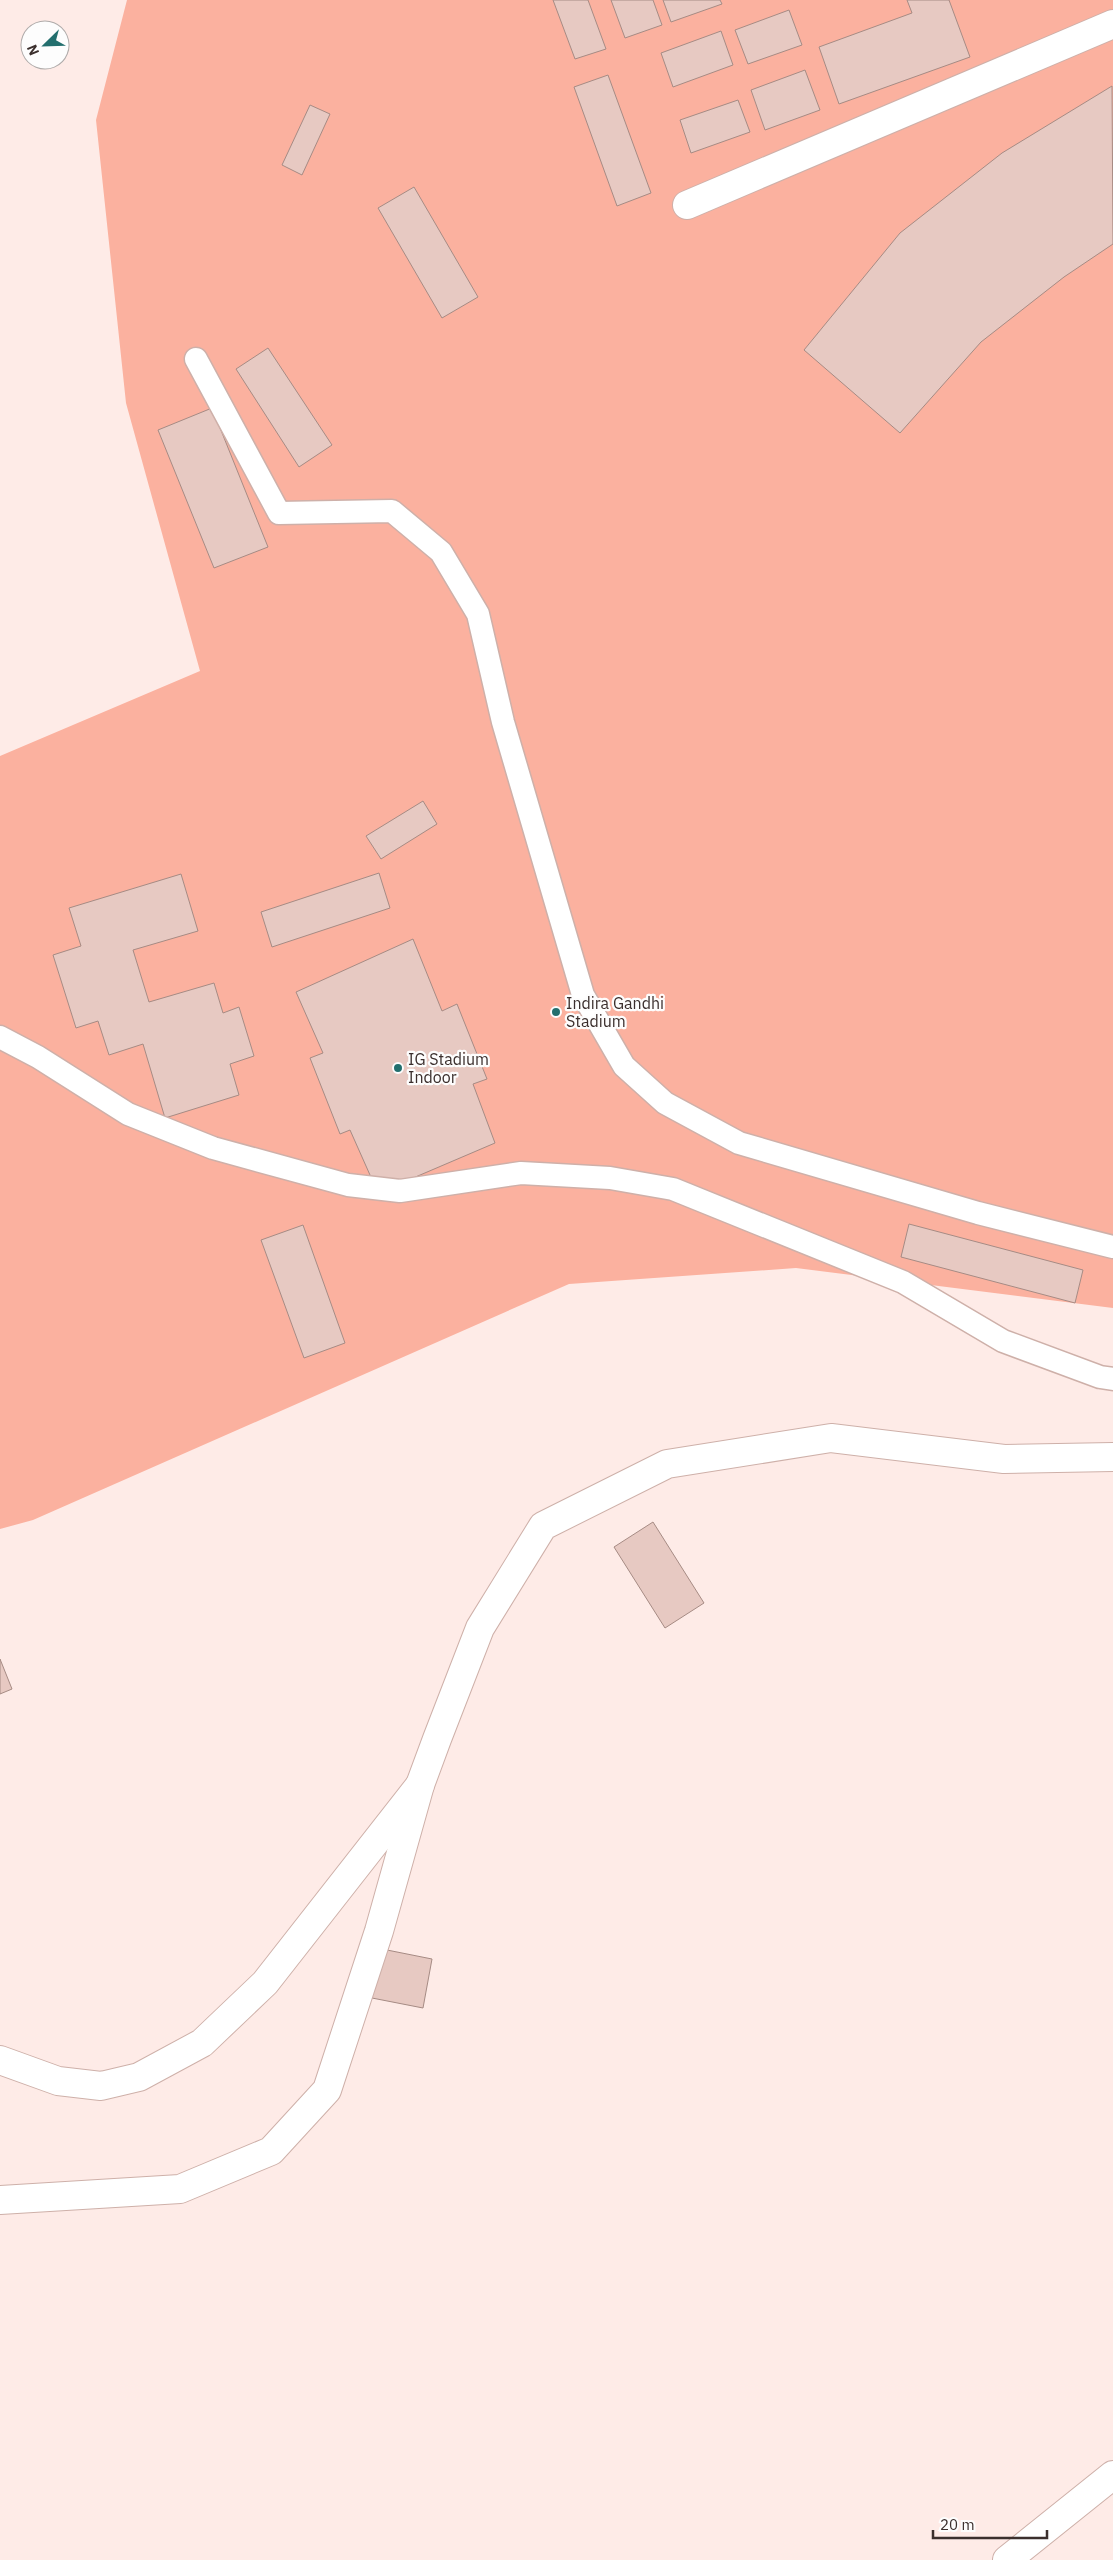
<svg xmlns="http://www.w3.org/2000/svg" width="1113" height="2560" font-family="'IBM Plex Sans',sans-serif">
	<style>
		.green { fill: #fbb19f }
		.building { fill: #e7c9c2; stroke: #a68b84 }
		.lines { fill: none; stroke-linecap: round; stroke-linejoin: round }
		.service-casing { stroke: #ceb0a9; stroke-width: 25 }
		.minor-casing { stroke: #ceb0a9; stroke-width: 30 }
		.trunk-casing { stroke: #ceb0a9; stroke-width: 30 }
		.service { stroke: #fff; stroke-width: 22 }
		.minor { stroke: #fff; stroke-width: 28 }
		.trunk { stroke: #fff; stroke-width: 28 }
		.poi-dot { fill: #236f6e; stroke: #fdfdfd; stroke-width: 2 }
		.labels { text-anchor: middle; stroke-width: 4.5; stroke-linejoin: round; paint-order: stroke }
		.poi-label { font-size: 16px; fill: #3b2f2d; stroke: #fdfdfd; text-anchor: start }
	</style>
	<rect width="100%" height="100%" fill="#feebe7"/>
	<!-- green -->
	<polygon class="green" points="127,0 1113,0 1113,1308 796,1268 569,1284 33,1520 0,1529 0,756 200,671 126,403 96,120"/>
	<!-- building -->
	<g class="building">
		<polygon points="553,0 588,0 606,49 575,59"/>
		<polygon points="611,0 653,0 662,25 625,38"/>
		<polygon points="663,0 720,0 722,4 671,22"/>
		<polygon points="907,0 949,0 970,57 839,104 819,47 912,13"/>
		<polygon points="789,10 802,45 748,64 735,30"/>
		<polygon points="721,31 733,65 673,87 661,53"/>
		<polygon points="805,70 820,110 765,130 751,90"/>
		<polygon points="608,75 651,193 617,206 574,87"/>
		<polygon points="1112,86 1113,244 1064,277 981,342 900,433 804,350 900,233 1002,153"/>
		<polygon points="738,100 750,132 691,153 680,120"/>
		<polygon points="310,105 330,114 302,175 282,165"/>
		<polygon points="414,187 478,297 442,318 378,208"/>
		<polygon points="268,348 332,445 299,467 236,369"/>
		<polygon points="212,408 268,547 214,568 158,430"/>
		<polygon points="423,801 437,824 381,859 366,836"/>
		<polygon points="379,873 390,908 272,947 261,912"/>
		<polygon points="181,874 198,931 133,950 149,1002 214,983 223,1013 239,1007 254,1056 230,1064 239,1095 165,1118 143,1044 109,1055 98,1021 76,1028 53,955 81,946 69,908"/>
		<polygon points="413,939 442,1011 457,1004 487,1079 473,1084 495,1143 378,1193 350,1130 340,1134 310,1058 323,1053 296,992"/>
		<polygon points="909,1224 1083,1270 1075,1303 901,1257"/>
		<polygon points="303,1225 345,1343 304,1358 261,1240"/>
		<polygon points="653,1522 704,1603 665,1628 614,1547"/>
		<polygon points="0,1659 12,1689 0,1694"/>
		<polygon points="382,1949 432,1959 423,2008 372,1998"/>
	</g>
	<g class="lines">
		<defs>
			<g id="service">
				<polyline points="196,359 279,513 392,511 441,552 478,614 503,722 583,995 624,1066 665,1103 739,1143 978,1213 1113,1247"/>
				<polyline points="0,1037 38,1057 128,1114 213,1148 348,1185 400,1191 521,1173 610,1178 673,1189 903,1282 1003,1341 1100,1377 1113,1379"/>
			</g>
			<g id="minor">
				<polyline points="687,205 1113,24"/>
				<polyline points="0,2060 58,2081 101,2086 139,2077 202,2043 265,1983 420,1785"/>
				<polyline points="1007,2560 1113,2475"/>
			</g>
			<polyline id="trunk" points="0,2200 180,2189 271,2151 327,2090 379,1931 420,1785 437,1739 480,1628 543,1526 667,1464 831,1438 1004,1459 1113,1457"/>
		</defs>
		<!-- service casing -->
		<use href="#service" class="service-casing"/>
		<!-- minor casing -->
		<use href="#minor" class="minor-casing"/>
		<!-- trunk casing -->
		<use href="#trunk" class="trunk-casing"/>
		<!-- service -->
		<use href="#service" class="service"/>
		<!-- minor -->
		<use href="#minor" class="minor"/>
		<!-- trunk -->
		<use href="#trunk" class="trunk"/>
	</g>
	<!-- markers -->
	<g class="poi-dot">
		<circle cx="556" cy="1012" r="5"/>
		<circle cx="398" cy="1068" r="5"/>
	</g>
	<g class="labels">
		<!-- poi labels -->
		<g class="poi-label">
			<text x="566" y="1009">Indira Gandhi<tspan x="566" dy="18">Stadium</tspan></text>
			<text x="408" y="1065">IG Stadium<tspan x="408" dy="18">Indoor</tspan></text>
		</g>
	</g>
	<!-- north arrow -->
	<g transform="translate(45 45) rotate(247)"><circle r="24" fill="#fdfdfd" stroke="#afabaa"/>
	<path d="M0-4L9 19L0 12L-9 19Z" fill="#236f6e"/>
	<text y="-8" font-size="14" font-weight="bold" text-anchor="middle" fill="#3b2f2d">N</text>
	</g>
	<!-- scale -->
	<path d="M933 2530v8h114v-8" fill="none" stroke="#3b2f2d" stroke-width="2.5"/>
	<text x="940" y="2530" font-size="15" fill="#3b2f2d" stroke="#fdfdfd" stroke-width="4" paint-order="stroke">20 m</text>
</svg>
